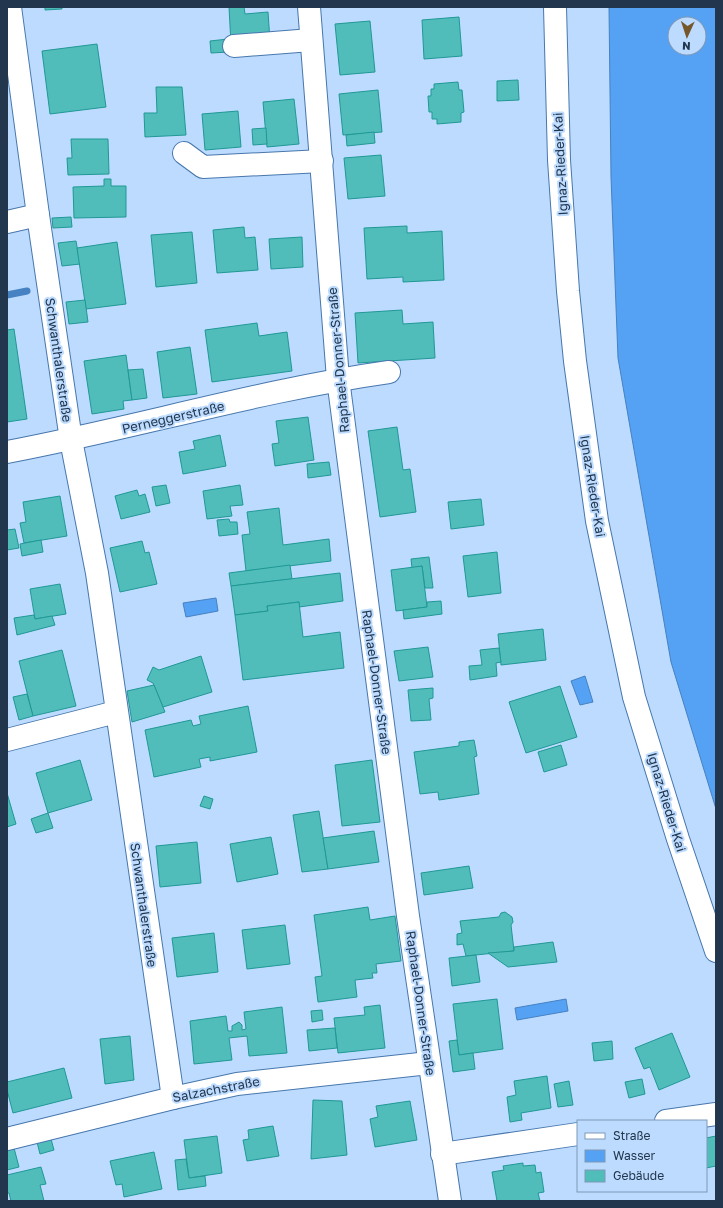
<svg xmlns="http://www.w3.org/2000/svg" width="723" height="1208" font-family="'Golos Text',sans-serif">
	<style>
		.water { fill: #55a1f4; stroke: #4681c2; fill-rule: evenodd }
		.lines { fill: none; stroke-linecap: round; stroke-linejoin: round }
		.stream { stroke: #4681c2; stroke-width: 7 }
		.building { fill: #51bdba; stroke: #209895 }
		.minor-casing { stroke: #4777ad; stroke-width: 24 }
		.minor { stroke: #fff; stroke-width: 22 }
		.labels { text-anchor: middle; stroke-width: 4; stroke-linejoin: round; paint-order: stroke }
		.street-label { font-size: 13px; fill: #22364d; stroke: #bcdbff }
	</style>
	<rect width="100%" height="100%" fill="#bcdbff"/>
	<!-- water -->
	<g class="water">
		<path d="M 609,7 L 716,7 L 716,809 L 671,662 L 618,358 L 611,177 ZM 675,24 L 699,24 L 699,48 L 675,48 Z"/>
		<polygon points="216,598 218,611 186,617 183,603"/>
		<polygon points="585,676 593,702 580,705 571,681"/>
		<polygon points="566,999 568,1011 517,1020 515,1008"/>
	</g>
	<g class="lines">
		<!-- stream -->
		<polyline class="stream" points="7,295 27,291"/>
	</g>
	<!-- building -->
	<g class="building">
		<polygon points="45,7 62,7 62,9 45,10"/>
		<polygon points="229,7 244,7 245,14 268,12 270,41 231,44"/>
		<polygon points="459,17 462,56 424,59 422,20"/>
		<polygon points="370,21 375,72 340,75 335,24"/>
		<polygon points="228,39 229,52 211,53 210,41"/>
		<polygon points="97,44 106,107 50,114 42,51"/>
		<polygon points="518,80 519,100 497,101 497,81"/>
		<polygon points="458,82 459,90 462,90 464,112 461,113 461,122 437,124 437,119 432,119 432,112 429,112 428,96 431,96 431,89 434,89 434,84"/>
		<polygon points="156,87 182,87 186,135 145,137 144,113 157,113"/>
		<polygon points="378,90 382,132 343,135 339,94"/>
		<polygon points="294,99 299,144 267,147 263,102"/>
		<polygon points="238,111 241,147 205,150 202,114"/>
		<polygon points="266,128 267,144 253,145 252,129"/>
		<polygon points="374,132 375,143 347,146 346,135"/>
		<polygon points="71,139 108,139 109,174 68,175 67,158 72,158"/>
		<polygon points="381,155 385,196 348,199 344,158"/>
		<polygon points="104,179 111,179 111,186 126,186 126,217 74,218 73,187 104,186"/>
		<polygon points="71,217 72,227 53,228 52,218"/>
		<polygon points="407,226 407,233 442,231 444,280 403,282 403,277 367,279 364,228"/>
		<polygon points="244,227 245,238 255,237 258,270 217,273 213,230"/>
		<polygon points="192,232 197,283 156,287 151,235"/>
		<polygon points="302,237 303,267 271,269 269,239"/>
		<polygon points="76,241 80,264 62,266 58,243"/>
		<polygon points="117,242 126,304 86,309 77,248"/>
		<polygon points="85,300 88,322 69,324 66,302"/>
		<polygon points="402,310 403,324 433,322 435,358 358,363 355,313"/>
		<polygon points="257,323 259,336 287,332 292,371 212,382 205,330"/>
		<polygon points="14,329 27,419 7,422 7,330"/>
		<polygon points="190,347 197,394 163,398 157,352"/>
		<polygon points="126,355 132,400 123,401 124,409 92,414 84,361"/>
		<polygon points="143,369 147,398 132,400 128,370"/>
		<polygon points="308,417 314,460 275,466 272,444 279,443 276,421"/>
		<polygon points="397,427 403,470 410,469 416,512 380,517 368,431"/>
		<polygon points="220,435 226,466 183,474 179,452 195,449 193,441"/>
		<polygon points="329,462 331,475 308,478 307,464"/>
		<polygon points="166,485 170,503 156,506 152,487"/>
		<polygon points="240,485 243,505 230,506 232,516 207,519 203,491"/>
		<polygon points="137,490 139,496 145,494 150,512 121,519 115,496"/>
		<polygon points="60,496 67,536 24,543 20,523 26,522 23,502"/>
		<polygon points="481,499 484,525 451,529 448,502"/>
		<polygon points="279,508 283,545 329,539 331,561 246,571 242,535 250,534 247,512"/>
		<polygon points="229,519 230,522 237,522 238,534 219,536 217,520"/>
		<polygon points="15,529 19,548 7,550 7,530"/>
		<polygon points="41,540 43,552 22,556 20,544"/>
		<polygon points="142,541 145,553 149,552 157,584 120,592 110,548"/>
		<polygon points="497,552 501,593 468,597 463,556"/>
		<polygon points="429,557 433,588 425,588 422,566 412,568 411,559"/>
		<polygon points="290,565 292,579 231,586 229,573"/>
		<polygon points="422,566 427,607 396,611 391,570"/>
		<polygon points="340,573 343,601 299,607 299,602 267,606 268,611 235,615 231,586"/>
		<polygon points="60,584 66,614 35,619 30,589"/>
		<polygon points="441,601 442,614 404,619 403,610 427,607 427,602"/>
		<polygon points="299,602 303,637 340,632 344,668 243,680 235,615 268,611 267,606"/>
		<polygon points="34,615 35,619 52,616 55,625 17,635 14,618"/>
		<polygon points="543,629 546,660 501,665 498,634"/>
		<polygon points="428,647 433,677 399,681 394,651"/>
		<polygon points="499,648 501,662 496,663 497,676 470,680 469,666 482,665 480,650"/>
		<polygon points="62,650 76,706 33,716 19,661"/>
		<polygon points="201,656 212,692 163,707 153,683 147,680 153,667 159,670"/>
		<polygon points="154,685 165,712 132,722 127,691"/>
		<polygon points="560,686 577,737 526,753 509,702"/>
		<polygon points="433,688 433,698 429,699 431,720 411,721 408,690"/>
		<polygon points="27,694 33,716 19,720 13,697"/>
		<polygon points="248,706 257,752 210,761 210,757 199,759 201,767 154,777 145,730 191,720 193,726 201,724 199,716"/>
		<polygon points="474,740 477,756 474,757 479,794 439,800 438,792 420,794 414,752 459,746 459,742"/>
		<polygon points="561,745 567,765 544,772 538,752"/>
		<polygon points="80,760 92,800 48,813 36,773"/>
		<polygon points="372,760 380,822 342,826 335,765"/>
		<polygon points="7,793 16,824 7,827"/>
		<polygon points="204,796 213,799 210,809 200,806"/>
		<polygon points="319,811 328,869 302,872 293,815"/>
		<polygon points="48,813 53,828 36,833 31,819"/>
		<polygon points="374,831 379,862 328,869 323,838"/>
		<polygon points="271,837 278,874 237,882 230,844"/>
		<polygon points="197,842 201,883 160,887 156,846"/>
		<polygon points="469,866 473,888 424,895 421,873"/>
		<polygon points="368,907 370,920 395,916 401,961 376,964 377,973 372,973 373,978 355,980 357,997 318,1002 315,977 322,976 314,915"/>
		<polygon points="505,912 512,917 513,922 511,925 514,951 466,956 463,944 457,945 457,934 462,933 460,921 499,917 501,913"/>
		<polygon points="285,925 290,964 247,969 242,930"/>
		<polygon points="214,933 218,972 177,977 172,938"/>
		<polygon points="553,942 557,962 508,967 488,953 514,951 514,947"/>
		<polygon points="476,955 480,982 452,986 449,958"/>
		<polygon points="497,999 503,1049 459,1055 453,1004"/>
		<polygon points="380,1005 385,1048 338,1053 334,1018 365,1015 364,1007"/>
		<polygon points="282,1007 287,1053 249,1056 247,1036 229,1038 232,1060 194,1064 190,1021 226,1016 228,1031 232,1031 232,1026 239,1022 242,1025 242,1030 246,1029 244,1012"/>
		<polygon points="322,1010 323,1020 312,1022 311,1011"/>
		<polygon points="335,1028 337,1048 309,1051 307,1030"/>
		<polygon points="672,1033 690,1077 659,1090 650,1067 644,1069 635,1048"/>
		<polygon points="130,1036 134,1080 105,1084 100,1039"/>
		<polygon points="457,1040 459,1055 473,1053 475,1069 453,1072 449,1041"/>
		<polygon points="612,1041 613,1059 594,1061 592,1043"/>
		<polygon points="64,1068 72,1098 13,1113 7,1090 7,1082"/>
		<polygon points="547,1076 551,1108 521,1113 522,1120 510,1122 507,1097 516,1095 514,1081"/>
		<polygon points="642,1079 645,1094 629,1098 625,1082"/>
		<polygon points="569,1081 573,1105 558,1107 554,1084"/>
		<polygon points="313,1100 342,1101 347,1155 311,1159"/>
		<polygon points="410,1101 417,1140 375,1147 370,1119 378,1117 376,1106"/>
		<polygon points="273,1126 279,1156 247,1161 243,1140 249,1139 248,1130"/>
		<polygon points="217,1136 222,1173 189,1178 184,1140"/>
		<polygon points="716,1136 716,1166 706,1168 706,1138"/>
		<polygon points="51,1139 54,1150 40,1154 37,1142"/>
		<polygon points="14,1148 19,1167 7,1170 7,1150"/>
		<polygon points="154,1152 162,1189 124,1197 122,1184 116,1185 110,1161"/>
		<polygon points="186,1159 189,1178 205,1176 206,1186 178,1190 175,1160"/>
		<polygon points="523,1163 523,1166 535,1165 536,1173 541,1172 544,1192 538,1193 540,1201 497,1201 492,1172 504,1170 503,1166"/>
		<polygon points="41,1167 46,1184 40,1185 44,1201 11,1201 9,1193 7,1193 7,1175"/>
	</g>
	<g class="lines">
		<defs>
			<g id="minor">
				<polyline points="10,7 38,215 71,440 97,573 173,1098"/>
				<polyline points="309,7 338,379 408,916 450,1201"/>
				<polyline points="555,7 559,160 568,291 575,361 597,521 634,697 678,839 716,951"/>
				<polyline points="234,46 311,40"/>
				<polyline points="184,153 203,167 322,161"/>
				<polyline points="7,222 38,215"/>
				<path d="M 7,452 C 135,428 261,390 389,372"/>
				<polyline points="7,740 116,712"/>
				<polyline points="666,1121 716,1114"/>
				<polyline points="7,1139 173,1098 237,1084 429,1063"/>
				<polyline points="442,1154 578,1134"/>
			</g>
		</defs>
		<!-- minor casing -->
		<use href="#minor" class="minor-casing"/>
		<!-- minor -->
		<use href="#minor" class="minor"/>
	</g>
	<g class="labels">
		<!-- street labels -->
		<g class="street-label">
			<text transform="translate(560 164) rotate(-93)" y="5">Ignaz-Rieder-Kai</text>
			<text transform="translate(59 360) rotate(82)" y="5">Schwanthalerstraße</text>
			<text transform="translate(338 360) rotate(-95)" y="5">Raphael-Donner-Straße</text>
			<text transform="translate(173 417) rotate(-13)" y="5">Perneggerstraße</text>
			<text transform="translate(593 486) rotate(81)" y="5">Ignaz-Rieder-Kai</text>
			<text transform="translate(377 682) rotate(82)" y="5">Raphael-Donner-Straße</text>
			<text transform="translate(667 802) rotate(73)" y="5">Ignaz-Rieder-Kai</text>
			<text transform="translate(144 905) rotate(82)" y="5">Schwanthalerstraße</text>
			<text transform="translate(421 1003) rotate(82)" y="5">Raphael-Donner-Straße</text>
			<text transform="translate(216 1089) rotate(-11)" y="5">Salzachstraße</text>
		</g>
	</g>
	<!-- border -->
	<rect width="723" height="1208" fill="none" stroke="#22364d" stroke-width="16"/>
	<!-- legend -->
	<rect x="577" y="1120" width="130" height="72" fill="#bcdbff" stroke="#7e99b8"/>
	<rect x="585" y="1133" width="20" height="6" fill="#ffffff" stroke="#7e99b8"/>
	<text x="613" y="1140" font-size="12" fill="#22364d">Straße</text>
	<rect x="585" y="1150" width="20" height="12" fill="#55a1f4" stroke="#7e99b8"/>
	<text x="613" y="1160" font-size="12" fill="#22364d">Wasser</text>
	<rect x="585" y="1170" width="20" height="12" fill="#51bdba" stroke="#7e99b8"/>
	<text x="613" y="1180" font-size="12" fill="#22364d">Gebäude</text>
	<!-- north arrow -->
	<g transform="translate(687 36) rotate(183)"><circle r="19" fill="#bcdbff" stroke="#7e99b8"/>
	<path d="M0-3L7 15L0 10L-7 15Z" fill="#76572c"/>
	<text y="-6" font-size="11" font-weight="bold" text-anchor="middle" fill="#22364d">N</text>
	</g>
</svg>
